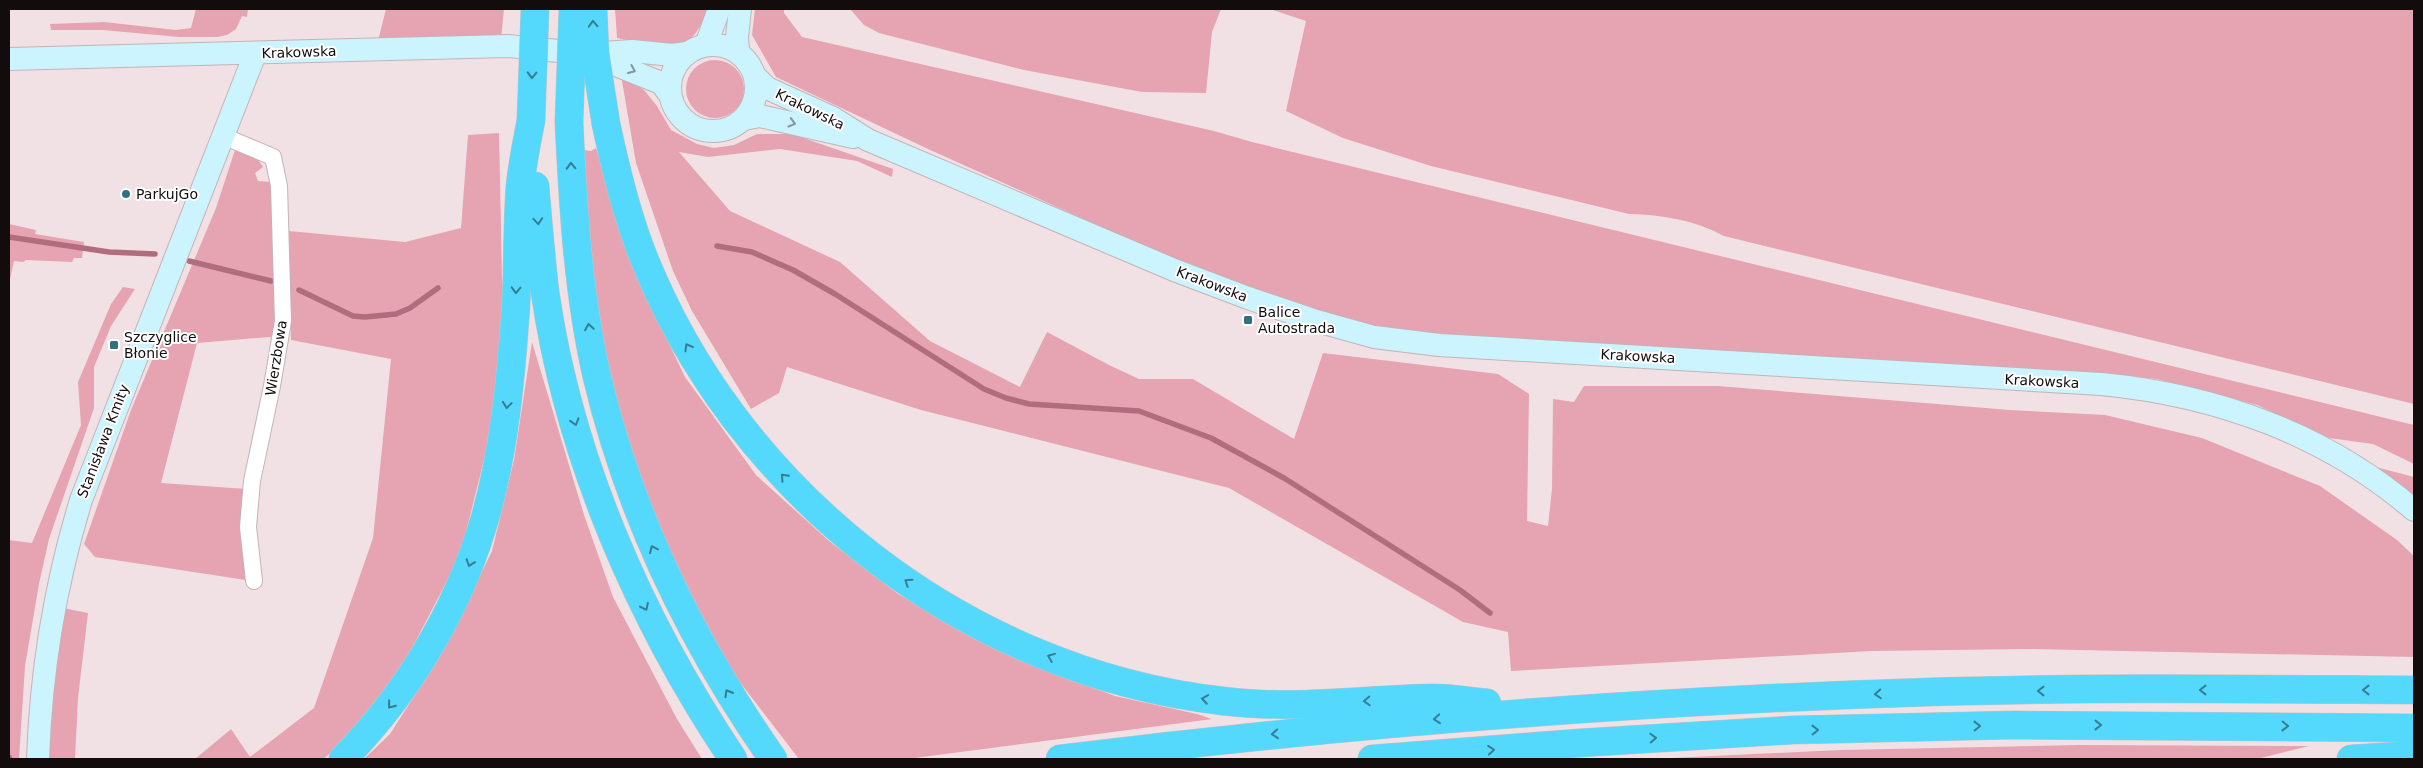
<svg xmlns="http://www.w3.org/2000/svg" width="2423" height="768" font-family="'DejaVu Sans',sans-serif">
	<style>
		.green { fill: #e6a3b2 }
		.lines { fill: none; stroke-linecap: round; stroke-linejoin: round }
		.stream { stroke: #b16d7e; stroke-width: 5.5 }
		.street-casing { stroke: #c3b3b6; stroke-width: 18 }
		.secondary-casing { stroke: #c3b3b6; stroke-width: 24 }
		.highway-casing { stroke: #c6c5c5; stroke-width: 29 }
		.street { stroke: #fff; stroke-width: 16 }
		.secondary { stroke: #ccf4fe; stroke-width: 22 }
		.highway { stroke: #54d9fd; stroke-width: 28 }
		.highway-bridge-casing { stroke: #c6c5c5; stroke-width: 29; stroke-linecap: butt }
		.highway-bridge { stroke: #54d9fd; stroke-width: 28 }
		.oneway { stroke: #367d91 }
		.oneway2 { stroke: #82979e }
		.poi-dot { fill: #2f7183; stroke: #fff; stroke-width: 2 }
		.labels { text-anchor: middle; stroke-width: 4; stroke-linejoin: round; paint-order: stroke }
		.street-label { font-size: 14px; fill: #120c0d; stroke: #fff }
		.poi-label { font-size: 14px; fill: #120c0d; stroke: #fff; text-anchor: start }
	</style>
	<rect width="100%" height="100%" fill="#f2e1e4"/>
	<!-- green -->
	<g class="green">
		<polygon points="196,9 248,9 247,17 242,16 236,29 227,35 217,37 179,37 103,30 51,30 50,24 104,22 176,30 191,28"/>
		<polygon points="386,9 504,9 501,39 378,41"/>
		<path d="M 615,9 L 707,9 C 691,62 659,46 617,38 Z"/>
		<polygon points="755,9 784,9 784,13 802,37 1214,131 1252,142 2414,425 2414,464 2373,444 2329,438 2257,405 2157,379 2075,371 1510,340 1380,328 1286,304 1204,273 928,149 776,77 752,35"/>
		<polygon points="850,9 1221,9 1212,32 1206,93 1142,92 1024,70 879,33 864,25"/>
		<path d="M 1270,9 L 2414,9 L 2414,404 L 1724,236 C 1695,220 1663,215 1629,214 L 1431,166 L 1343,138 L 1286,111 L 1306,21 Z"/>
		<circle cx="715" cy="89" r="29"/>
		<polygon points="621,75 644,90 657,106 671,130 697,144 714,148 734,145 757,134 792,134 893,169 892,177 857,161 780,149 708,157 679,152 730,211 840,262 930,341 1020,387 1047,332 1109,365 1139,379 1193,379 1294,439 1323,353 1498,374 1529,394 1527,521 1548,526 1552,489 1553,399 1574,402 1584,386 1718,386 2010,410 2105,415 2202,438 2320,486 2397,540 2414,556 2414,657 2029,649 1871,651 1511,671 1508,632 1463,622 1229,488 921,410 787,367 779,393 751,409 692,311 673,271 636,163"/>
		<polygon points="499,133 503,324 489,440 460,556 409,654 365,719 324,759 195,759 231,729 250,757 314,708 373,538 391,359 291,340 289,231 405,242 461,228 468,135"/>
		<polygon points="596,148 639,281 685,377 756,475 829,541 898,594 1014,658 1115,696 1197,714 1212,719 907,759 799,759 729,668 661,543 619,418 589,267 578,149 591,151"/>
		<polygon points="235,150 255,155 263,167 255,173 258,181 271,182 276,338 269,337 197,343 161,483 247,489 246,580 95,557 84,544 131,410 216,208"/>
		<polygon points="9,224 36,230 35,234 84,242 82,258 74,258 72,262 26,260 23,262 14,261 9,284"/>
		<polygon points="123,287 135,289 111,326 94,367 94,408 49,539 39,584 25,666 19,759 9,759 9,540 32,543 81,425 78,382 111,304"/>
		<polygon points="532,342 584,515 613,597 677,719 702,759 364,759 390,734 443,651 492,551 514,460"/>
		<polygon points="2372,466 2414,477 2414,499"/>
		<polygon points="63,608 88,613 78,698 75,759 50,759 50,708"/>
		<polygon points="2080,745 2309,746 2257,759 1650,759 1840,750"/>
	</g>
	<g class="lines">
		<!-- stream -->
		<g class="stream">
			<polyline points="9,237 109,252 155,254"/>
			<polyline points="717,246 752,252 793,270 835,294 984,389 1006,398 1029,404 1139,411 1211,438 1284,478 1460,590 1490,613"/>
			<polyline points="189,261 271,281"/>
			<polyline points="299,290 353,316 365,317 396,314 410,308 438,288"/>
			<polyline points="9,757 10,759"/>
		</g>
		<defs>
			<polyline id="street" points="223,136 273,157 279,186 283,321 272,386 252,481 248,527 254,581"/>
			<g id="secondary">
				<circle cx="713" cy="88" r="43"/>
				<polyline points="706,45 719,9"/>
				<polyline points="738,52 737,37 740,9"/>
				<polyline points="596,57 661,83 670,95"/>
				<polyline points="9,59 508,46 588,54 632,51 672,55 687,53"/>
				<path d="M 755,76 L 767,88 L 833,118 L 868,140 L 1174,270 L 1248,298 L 1313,320 L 1374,337 L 1439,345 L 2101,384 C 2216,395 2326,434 2414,510"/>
				<polyline points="744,119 760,116 853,137"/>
				<path d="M 38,759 C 41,670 55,585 81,500 L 255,54"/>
			</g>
			<g id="highway">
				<path d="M 569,122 C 573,207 578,294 597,377 C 630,516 692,643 773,759"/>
				<path d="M 606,124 C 615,166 625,208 640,248 C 733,491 965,672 1223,701 C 1293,710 1364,699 1434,698 C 1451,698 1469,701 1487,703"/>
				<path d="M 535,186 C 538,222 541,257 545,292 C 569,458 640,620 733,759"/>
				<path d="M 343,759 C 406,695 455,615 482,528 C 504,457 511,379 516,304 C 518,265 517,226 520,187 C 522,165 527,142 531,120"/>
				<path d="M 1060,759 C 1349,723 1639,701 1930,692 C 2091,687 2253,689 2414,690"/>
				<polyline points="1372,759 1579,743 1792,730 2014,725 2414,728"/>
				<polyline points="2351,759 2414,755"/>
			</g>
		</defs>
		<!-- street casing -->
		<use href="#street" class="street-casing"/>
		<!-- secondary casing -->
		<use href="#secondary" class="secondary-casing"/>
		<!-- highway casing -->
		<use href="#highway" class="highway-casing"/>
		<!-- street -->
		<use href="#street" class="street"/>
		<!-- secondary -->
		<use href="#secondary" class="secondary"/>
		<!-- highway -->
		<use href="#highway" class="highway"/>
		<defs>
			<g id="highway-bridge">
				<polyline points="593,9 595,54 606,124"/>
				<polyline points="531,120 535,9"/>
				<polyline points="569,122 573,9"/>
			</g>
		</defs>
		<!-- highway-bridge casing -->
		<use href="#highway-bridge" class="highway-bridge-casing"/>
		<!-- highway-bridge -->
		<use href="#highway-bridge" class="highway-bridge"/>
	</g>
	<!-- one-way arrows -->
	<defs><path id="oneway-chevron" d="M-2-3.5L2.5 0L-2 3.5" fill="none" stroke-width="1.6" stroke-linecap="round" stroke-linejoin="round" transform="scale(1.25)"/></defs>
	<g class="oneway">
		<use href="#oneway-chevron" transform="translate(593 24) rotate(-93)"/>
		<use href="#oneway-chevron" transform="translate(532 75) rotate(91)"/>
		<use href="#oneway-chevron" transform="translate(571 166) rotate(-92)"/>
		<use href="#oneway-chevron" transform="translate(538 221) rotate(86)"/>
		<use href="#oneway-chevron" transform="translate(516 290) rotate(92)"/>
		<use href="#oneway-chevron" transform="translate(589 327) rotate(-99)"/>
		<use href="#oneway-chevron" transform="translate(688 347) rotate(-119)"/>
		<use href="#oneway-chevron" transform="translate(507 405) rotate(98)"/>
		<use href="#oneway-chevron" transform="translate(575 422) rotate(73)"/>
		<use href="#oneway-chevron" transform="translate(784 477) rotate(-133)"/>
		<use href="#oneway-chevron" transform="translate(653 549) rotate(-115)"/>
		<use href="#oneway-chevron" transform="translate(470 563) rotate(109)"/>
		<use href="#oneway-chevron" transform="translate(908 582) rotate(-146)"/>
		<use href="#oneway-chevron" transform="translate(645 607) rotate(65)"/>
		<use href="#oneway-chevron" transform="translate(1051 657) rotate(-158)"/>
		<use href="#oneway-chevron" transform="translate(2203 690) rotate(180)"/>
		<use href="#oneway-chevron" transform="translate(2366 690) rotate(-180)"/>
		<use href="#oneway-chevron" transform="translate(2041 691) rotate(180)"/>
		<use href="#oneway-chevron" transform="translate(728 693) rotate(-120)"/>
		<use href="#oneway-chevron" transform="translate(1878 694) rotate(177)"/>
		<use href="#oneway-chevron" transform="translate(1205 699) rotate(-171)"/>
		<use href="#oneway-chevron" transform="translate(1367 701) rotate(177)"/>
		<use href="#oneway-chevron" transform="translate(391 705) rotate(128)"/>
		<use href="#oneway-chevron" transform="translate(1437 719) rotate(175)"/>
		<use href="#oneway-chevron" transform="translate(2098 725)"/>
		<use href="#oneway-chevron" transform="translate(1977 726) rotate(-1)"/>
		<use href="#oneway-chevron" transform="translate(2285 726) rotate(1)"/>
		<use href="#oneway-chevron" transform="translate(1815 730) rotate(-1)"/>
		<use href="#oneway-chevron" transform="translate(1275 734) rotate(175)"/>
		<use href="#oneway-chevron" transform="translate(1653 738) rotate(-3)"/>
		<use href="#oneway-chevron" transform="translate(1491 750) rotate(-5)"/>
	</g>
	<g class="oneway2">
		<use href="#oneway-chevron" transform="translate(632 70) rotate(23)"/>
		<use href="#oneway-chevron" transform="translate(792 123) rotate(16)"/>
	</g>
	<!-- markers -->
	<g class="poi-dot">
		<circle cx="126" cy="194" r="5"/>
		<rect x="1243" y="315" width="10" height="10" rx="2.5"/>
		<rect x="109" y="340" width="10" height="10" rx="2.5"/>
	</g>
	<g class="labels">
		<!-- street labels -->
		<g class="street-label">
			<text transform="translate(299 52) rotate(-2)" y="5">Krakowska</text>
			<text transform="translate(810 109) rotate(26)" y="5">Krakowska</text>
			<text transform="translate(1212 284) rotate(21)" y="5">Krakowska</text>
			<text transform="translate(1638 356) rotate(3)" y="5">Krakowska</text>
			<text transform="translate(276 358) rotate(-81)" y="5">Wierzbowa</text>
			<text transform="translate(2042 381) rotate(3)" y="5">Krakowska</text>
			<text transform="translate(103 441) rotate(-69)" y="5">Stanisława Kmity</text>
		</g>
		<!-- poi labels -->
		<g class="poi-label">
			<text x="136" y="199">ParkujGo</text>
			<text x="1258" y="317">Balice<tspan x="1258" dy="16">Autostrada</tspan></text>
			<text x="124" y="342">Szczyglice<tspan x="124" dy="16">Błonie</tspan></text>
		</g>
	</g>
	<!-- border -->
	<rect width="2423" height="768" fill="none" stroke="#120c0d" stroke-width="20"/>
</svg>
